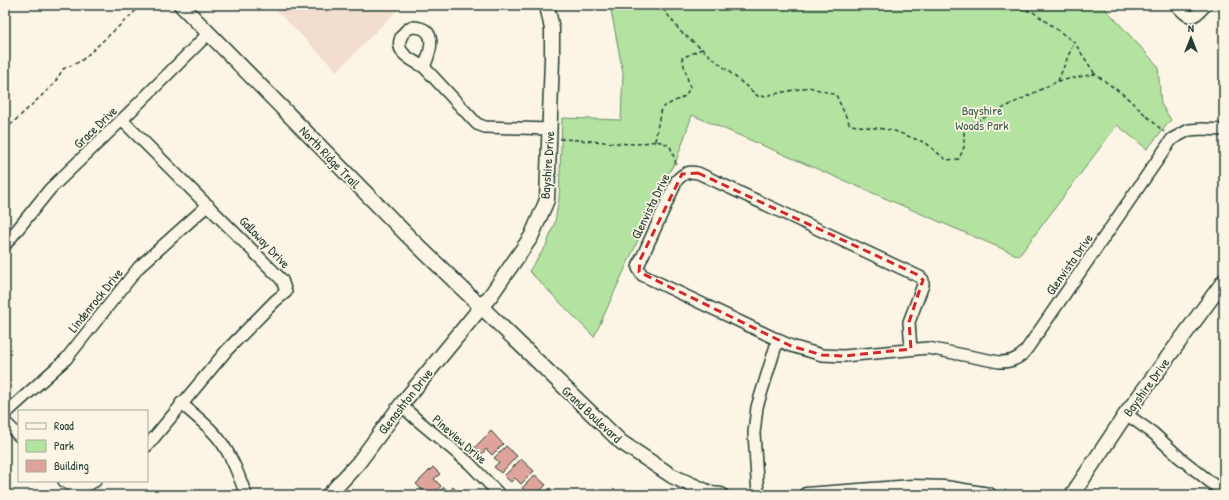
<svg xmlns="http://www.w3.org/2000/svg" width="1229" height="500" font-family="'Patrick Hand',sans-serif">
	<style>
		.built { fill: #f3ddcf }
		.green { fill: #b4e2a1; stroke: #6a906a }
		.building { fill: #dea49b; stroke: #1f3d34 }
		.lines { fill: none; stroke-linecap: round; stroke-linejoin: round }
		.minor-casing { stroke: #1f3d34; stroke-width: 14 }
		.tertiary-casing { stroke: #1f3d34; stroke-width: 17 }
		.path { stroke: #1f3d34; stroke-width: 1.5; stroke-dasharray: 4 3; stroke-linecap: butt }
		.minor { stroke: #fcf5e5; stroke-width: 11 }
		.tertiary { stroke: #fcf5e5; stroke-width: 14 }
		.marked { fill: none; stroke: #d62828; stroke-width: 3; stroke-dasharray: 8 5; stroke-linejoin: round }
		.labels { text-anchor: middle; stroke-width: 3.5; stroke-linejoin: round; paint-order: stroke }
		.park-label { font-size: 13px; fill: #3d5e4a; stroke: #fcf5e5 }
		.street-label { font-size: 13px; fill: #1f3d34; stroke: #fcf5e5 }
	</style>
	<rect width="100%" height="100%" fill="#fcf5e5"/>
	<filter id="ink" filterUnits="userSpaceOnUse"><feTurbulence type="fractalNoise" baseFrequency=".025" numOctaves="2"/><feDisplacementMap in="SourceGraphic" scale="8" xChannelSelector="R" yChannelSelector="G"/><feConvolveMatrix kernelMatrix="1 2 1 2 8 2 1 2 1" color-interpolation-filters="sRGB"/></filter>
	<g filter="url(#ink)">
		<!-- built -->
		<polygon class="built" points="271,5 402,5 337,71"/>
		<!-- green -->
		<polygon class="green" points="610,5 1102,5 1158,66 1161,104 1171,120 1147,149 1117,125 1019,256 692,115 677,159 667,176 594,337 529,271 546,246 555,222 559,198 562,118 621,120 623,73"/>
		<!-- building -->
		<g class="building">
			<polygon points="491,431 503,444 492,455 486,449 482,454 475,447"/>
			<polygon points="506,446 517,456 501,473 494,467 499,462 494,458"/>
			<polygon points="521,459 534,471 521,484 515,478 511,482 504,476"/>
			<polygon points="433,467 440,474 434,479 441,486 433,495 427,495 416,484"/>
			<polygon points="535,475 546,485 536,495 523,495 526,492 522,488"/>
			<polygon points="444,487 449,492 453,487 460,494 436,495"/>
			<polygon points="550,488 557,495 543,495"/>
		</g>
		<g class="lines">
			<defs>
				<g id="minor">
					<path d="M 1176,5 C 1190,20 1192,20 1206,5"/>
					<path d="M 412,27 C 439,27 431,51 424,67 C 417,63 408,59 403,53 C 395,43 402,31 412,27 Z"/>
					<polyline points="424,67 477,124 485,127 550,129"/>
					<polyline points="122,120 282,280 286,292 275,301 227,350 147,446"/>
					<polyline points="5,245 50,189 130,112 209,33"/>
					<path d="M 911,349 L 909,322 L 923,285 L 923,280 L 920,277 L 698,173 C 688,171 684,173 677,180 L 639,264 L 638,268 L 642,275 L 791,346 L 822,355 L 844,356 L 928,348 L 999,362 C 1010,362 1016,360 1024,353 L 1172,139 L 1189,130 L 1202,129 L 1224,130"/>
					<path d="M 181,403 C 194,415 209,426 219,439 C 232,456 239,476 246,495"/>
					<polyline points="401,405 415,418 469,463 500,495"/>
					<polyline points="5,414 66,359 139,267 208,205"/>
					<polyline points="1126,414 1153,433 1179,457 1224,493"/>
					<polyline points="5,422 19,436"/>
					<polyline points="64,481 75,488 85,486 95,481"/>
					<polyline points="758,495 754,433 757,407 778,339"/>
				</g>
				<g id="tertiary">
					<polyline points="181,5 408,236 621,442 672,476 712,494 721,495"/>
					<polyline points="329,495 359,462 401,405 491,295 531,237 547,200 552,59 552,29 547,5"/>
					<polyline points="806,495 912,487 945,488 989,495"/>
					<polyline points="1072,495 1126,414 1224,281"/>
				</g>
			</defs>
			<!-- minor casing -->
			<use href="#minor" class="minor-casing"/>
			<!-- tertiary casing -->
			<use href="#tertiary" class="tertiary-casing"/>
			<!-- path -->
			<g class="path">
				<polyline points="1014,5 1016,8 1033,12 1074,42 1095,74"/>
				<polyline points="702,49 759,97 809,87 836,95 850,125 892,130 926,143 946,160 959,159 964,147 964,130 973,123 1058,81 1095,74 1124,95 1164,132"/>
				<polyline points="1058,81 1074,42"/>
				<polyline points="5,130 54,84 63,69 81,61 142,5"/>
				<path d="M 560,139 C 585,140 610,143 634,144 C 650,144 654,137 670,146 L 677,166"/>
				<polyline points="655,141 661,108 685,96 690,88 682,58 702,49 681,32 660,5"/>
			</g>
			<!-- minor -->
			<use href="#minor" class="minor"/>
			<!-- tertiary -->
			<use href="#tertiary" class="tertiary"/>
		</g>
	</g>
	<!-- marked area -->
	<path class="marked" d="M 698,173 L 916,274 L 923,280 L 909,322 L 911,349 L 844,356 L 822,355 L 791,346 L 639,272 L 640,260 L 682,174 Z"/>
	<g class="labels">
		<!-- park labels -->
		<g class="park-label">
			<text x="982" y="115">Bayshire<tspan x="982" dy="15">Woods Park</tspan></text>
		</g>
		<!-- street labels -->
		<g class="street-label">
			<text transform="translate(95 127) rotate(-44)" y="5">Grace Drive</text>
			<text transform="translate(330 157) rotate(46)" y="5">North Ridge Trail</text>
			<text transform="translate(547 165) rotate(-86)" y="5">Bayshire Drive</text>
			<text transform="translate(650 206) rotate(-64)" y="5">Glenvista Drive</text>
			<text transform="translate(265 242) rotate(46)" y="5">Galloway Drive</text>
			<text transform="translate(1069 264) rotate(-55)" y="5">Glenvista Drive</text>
			<text transform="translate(95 300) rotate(-51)" y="5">Lindenrock Drive</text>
			<text transform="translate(1146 387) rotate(-54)" y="5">Bayshire Drive</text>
			<text transform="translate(405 401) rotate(-52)" y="5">Glenashton Drive</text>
			<text transform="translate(592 414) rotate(43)" y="5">Grand Boulevard</text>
			<text transform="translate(460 439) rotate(41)" y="5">Pineview Drive</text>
		</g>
	</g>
	<!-- margin -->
	<rect width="1229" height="500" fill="none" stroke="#fcf5e5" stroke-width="20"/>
	<rect x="10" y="10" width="1209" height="480" fill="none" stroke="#1f3d34" stroke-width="1.5" filter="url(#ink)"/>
	<!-- legend -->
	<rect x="18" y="410" width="130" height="72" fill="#fcf5e5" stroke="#a4ab9e"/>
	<rect x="26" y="423" width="20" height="6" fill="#fcf5e5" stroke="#a4ab9e"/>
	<text x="54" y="430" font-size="12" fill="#1f3d34">Road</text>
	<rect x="26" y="440" width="20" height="12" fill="#b4e2a1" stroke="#a4ab9e"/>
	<text x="54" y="450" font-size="12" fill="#1f3d34">Park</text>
	<rect x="26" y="460" width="20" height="12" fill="#dea49b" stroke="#a4ab9e"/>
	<text x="54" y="470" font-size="12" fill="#1f3d34">Building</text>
	<!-- north arrow -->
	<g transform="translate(1191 38)" stroke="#fcf5e5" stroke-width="3" paint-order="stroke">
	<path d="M0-3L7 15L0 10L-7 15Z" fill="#1f3d34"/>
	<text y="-6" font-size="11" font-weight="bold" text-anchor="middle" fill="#1f3d34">N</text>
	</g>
</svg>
